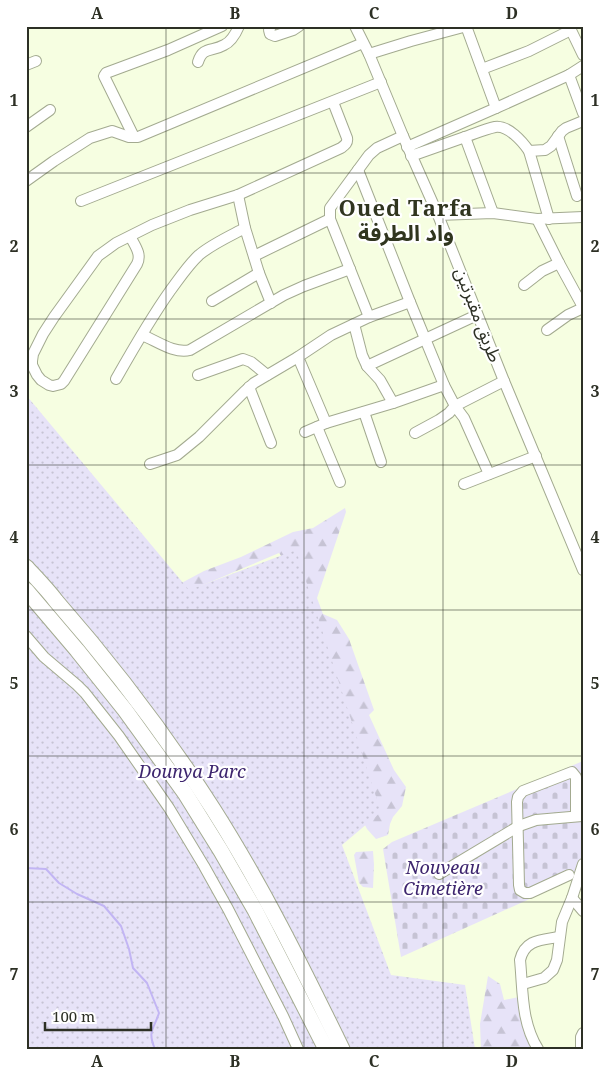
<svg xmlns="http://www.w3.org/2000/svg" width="609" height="1075" font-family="'Noto Serif','Noto Sans Arabic',serif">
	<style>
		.forest { fill: url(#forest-firs) }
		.cemetery { fill: url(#cemetery-stones) }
		.park { fill: url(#park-dots) }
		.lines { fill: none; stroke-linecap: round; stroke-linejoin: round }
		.stream { stroke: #c2b5f4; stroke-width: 2 }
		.minor-casing { stroke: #a3aa90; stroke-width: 12 }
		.highway-casing { stroke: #a3aa90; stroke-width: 17 }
		.minor { stroke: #fff; stroke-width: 10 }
		.highway { stroke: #fff; stroke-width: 15 }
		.grid { fill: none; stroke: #2d3025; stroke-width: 1; stroke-opacity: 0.55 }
		.labels { text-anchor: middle; stroke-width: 4.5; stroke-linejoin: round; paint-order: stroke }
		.street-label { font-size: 18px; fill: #2d3025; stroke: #fff }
		.park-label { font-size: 18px; font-style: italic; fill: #3d256e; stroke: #fff }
		.district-label { font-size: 22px; font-weight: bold; letter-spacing: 1px; fill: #30351f; stroke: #fff }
		.neatline { fill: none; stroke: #2d3025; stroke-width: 2 }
		.grid-label { font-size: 16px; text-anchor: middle; font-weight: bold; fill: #2d3025 }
	</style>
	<defs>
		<pattern id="forest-firs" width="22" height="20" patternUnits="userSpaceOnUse" patternTransform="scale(1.25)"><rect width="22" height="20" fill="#e7e3f8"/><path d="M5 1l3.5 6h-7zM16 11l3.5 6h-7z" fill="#c6c3d4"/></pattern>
		<pattern id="cemetery-stones" width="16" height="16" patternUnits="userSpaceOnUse" patternTransform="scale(1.25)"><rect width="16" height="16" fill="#e7e3f8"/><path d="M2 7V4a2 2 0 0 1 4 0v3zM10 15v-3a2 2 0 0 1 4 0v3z" fill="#c6c3d4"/></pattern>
		<pattern id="park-dots" width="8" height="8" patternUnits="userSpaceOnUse" patternTransform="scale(1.25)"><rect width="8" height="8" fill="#e7e3f8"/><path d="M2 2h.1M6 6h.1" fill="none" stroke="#c6c3d4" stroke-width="1.8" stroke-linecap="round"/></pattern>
	</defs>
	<rect width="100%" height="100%" fill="#f6fee1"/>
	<!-- forest -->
	<g class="forest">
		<polygon points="345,508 346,512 317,598 323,614 337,620 349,639 374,710 369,715 394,770 406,787 402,806 393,817 390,824 388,835 376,839 367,829 351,798 288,565 279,553 177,596 157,596 204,571 241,557 293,532 313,528"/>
		<polygon points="373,851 374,865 373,888 363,887 359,883 354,855 356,852"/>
		<polygon points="488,976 500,984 504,1000 519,997 524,1031 533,1049 481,1049 480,1024"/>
	</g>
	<!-- cemetery -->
	<polygon class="cemetery" points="583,761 583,853 576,878 401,957 383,849 392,842"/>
	<!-- park -->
	<polygon class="park" points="26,395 189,590 296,550 381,812 342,845 391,975 465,985 475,1049 26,1049"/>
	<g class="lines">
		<!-- stream -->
		<path class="stream" d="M 26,868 L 46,869 L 59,883 L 77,894 L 104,906 L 121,926 L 129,949 L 133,968 L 147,983 L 159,1013 C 154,1029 147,1031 155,1049"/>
		<defs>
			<g id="minor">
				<polyline points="271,26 269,30 270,34 275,36 293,30 299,26"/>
				<polyline points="355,26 369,54 403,136 438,215 504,381 583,570"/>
				<polyline points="466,26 496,108"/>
				<polyline points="569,26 583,55"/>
				<polyline points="369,54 411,41 467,26"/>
				<path d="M 198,62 C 203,46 212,52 224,45 C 231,42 236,33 239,26"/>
				<polyline points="26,65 36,61"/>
				<polyline points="482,69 529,51 571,30"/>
				<polyline points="569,75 583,113"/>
				<polyline points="26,127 50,110"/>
				<polyline points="558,136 577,196"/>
				<polyline points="134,137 104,76 106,73 168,50 222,26"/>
				<polyline points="407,147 496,108 569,75 583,66"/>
				<polyline points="529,151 545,150 551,146 562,131 566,128 583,121"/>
				<polyline points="411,156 465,137"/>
				<polyline points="358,170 410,302 444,385 455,406 464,418 489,474"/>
				<polyline points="26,181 54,161 90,138 112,131 129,137 138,137 363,43"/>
				<polyline points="238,195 245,228 259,273 271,303"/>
				<polyline points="81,201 381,82"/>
				<path d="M 493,213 L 465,137 C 474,134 485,129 495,127 C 508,125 522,141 529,151 L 549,219"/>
				<polyline points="438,215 493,213 537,219 583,217"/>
				<polyline points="537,219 559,263 583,307"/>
				<path d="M 130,236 C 135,246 142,254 137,264 L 64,381 L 61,384 L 53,386 L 49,385 L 41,380 L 37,375 L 32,365 L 32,361 L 33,354 L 43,334 L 54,317 L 98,256 L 116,243 L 152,225 L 190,210 L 238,195 L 341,148 C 345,145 348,143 347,138 L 333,102"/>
				<polyline points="254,256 330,219"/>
				<polyline points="524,285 542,271 559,263"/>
				<polyline points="212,301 259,273"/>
				<polyline points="369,317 330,219 330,208 369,155 377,148 403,136"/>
				<polyline points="354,324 362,355 367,366 380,380 393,403"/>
				<polyline points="547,330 568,315 583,308"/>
				<path d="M 142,335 C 157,341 174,354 190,350 L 284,295 L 304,286 L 350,269"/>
				<polyline points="298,357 326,423"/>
				<polyline points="367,366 477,315"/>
				<polyline points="198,375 243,359 251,362 267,375"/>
				<path d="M 116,379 C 133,349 150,319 170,291 C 179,279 188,265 199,255 C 212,244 230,236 245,228"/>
				<polyline points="249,387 271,443"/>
				<polyline points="364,412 381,462"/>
				<polyline points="317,427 340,482"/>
				<polyline points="305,432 326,423 393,403 444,385"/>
				<polyline points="415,433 439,420 449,413 455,406 504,381"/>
				<polyline points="150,464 177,455 199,437 244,392 254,383 298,357 331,335 369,317 410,302"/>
				<polyline points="464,484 536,456"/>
				<polyline points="26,636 44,657 77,685 85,693 119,736 169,808 204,866 228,909 283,1016 298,1049"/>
				<polyline points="439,874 519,826 536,820 582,816"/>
				<polyline points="569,875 530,893 525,893 520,890 519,885 517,802 518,797 523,791 572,772 576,777 576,816"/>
				<polyline points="572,898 583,911"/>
				<polyline points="523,984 544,978 553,970 557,960 562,922 572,898 583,864"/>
				<path d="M 538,1049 C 521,1022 523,990 520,960 C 525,939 542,940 559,937"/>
				<polyline points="581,1049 581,1037 583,1033"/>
			</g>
			<g id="highway">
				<path d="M 26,567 C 36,578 47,589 56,601 C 113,666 166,736 213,809 C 262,886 302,967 342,1049"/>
				<polyline points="26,590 77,650 125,710 185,793 221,851 255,910 326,1049"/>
			</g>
		</defs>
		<!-- minor casing -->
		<use href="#minor" class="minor-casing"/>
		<!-- highway casing -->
		<use href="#highway" class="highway-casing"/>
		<!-- minor -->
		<use href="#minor" class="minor"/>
		<!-- highway -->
		<use href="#highway" class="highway"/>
	</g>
	<!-- grid -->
	<path class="grid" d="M 166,26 L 166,1049M 304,26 L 304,1049M 443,26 L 443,1049M 26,173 L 583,173M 26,319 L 583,319M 26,465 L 583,465M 26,610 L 583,610M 26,756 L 583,756M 26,902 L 583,902"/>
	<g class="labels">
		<!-- street labels -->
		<g class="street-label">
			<text transform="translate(478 315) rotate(69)" y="6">طريق مقبرتين</text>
		</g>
		<!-- park labels -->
		<g class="park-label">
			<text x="192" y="778">Dounya Parc</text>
			<text x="443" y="874">Nouveau<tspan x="443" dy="21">Cimetière</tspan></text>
		</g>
		<!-- district labels -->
		<g class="district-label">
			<text x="406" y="216">Oued Tarfa<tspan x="406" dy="25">واد الطرفة</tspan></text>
		</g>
	</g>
	<!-- border -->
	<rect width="609" height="1075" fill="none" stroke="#ffffff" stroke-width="55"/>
	<!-- scale -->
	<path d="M45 1022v8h106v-8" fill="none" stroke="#2d3025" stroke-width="2.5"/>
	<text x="52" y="1022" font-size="15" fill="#2d3025" stroke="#ffffff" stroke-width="4" paint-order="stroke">100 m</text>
	<rect x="28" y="28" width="554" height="1020" class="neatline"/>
	<g class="grid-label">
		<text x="97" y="19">A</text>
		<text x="235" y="19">B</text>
		<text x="374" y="19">C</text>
		<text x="512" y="19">D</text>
		<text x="14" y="106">1</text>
		<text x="595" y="106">1</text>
		<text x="14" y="252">2</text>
		<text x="595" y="252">2</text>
		<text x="14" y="397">3</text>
		<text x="595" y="397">3</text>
		<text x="14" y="543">4</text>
		<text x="595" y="543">4</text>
		<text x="14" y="689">5</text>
		<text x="595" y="689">5</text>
		<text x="14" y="835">6</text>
		<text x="595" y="835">6</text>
		<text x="14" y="980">7</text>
		<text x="595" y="980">7</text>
		<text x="97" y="1067">A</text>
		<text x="235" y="1067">B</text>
		<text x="374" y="1067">C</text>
		<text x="512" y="1067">D</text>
	</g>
</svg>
